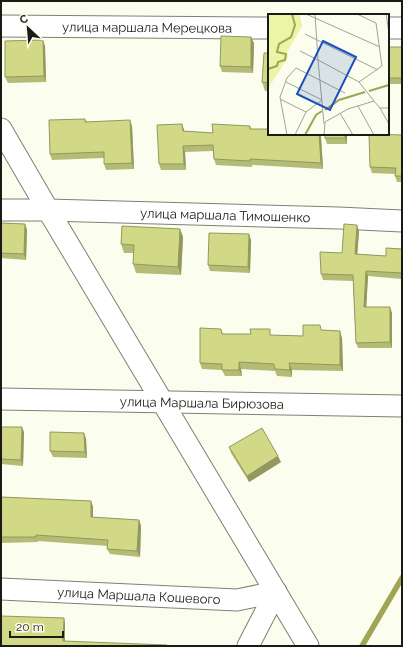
<svg xmlns="http://www.w3.org/2000/svg" width="403" height="647" font-family="Raleway,sans-serif">
	<style>
		.lines { fill: none; stroke-linecap: round; stroke-linejoin: round }
		.stream { stroke: #9fa555; stroke-width: 5.5 }
		.minor-casing { stroke: #7f8073; stroke-width: 23 }
		.minor { stroke: #fff; stroke-width: 21 }
		.wall { fill: #b4bb74 }
		.shaded-wall { fill: #92985e }
		.building { fill: #d1d987; stroke: #92985e }
		.labels { text-anchor: middle; stroke-width: 3; stroke-linejoin: round; paint-order: stroke }
		.street-label { font-size: 13px; fill: #1a1b16; stroke: #fbfdee }
		.inset-river { fill: none; stroke: #9fa555; stroke-width: 2 }
		.inset-road { fill: none; stroke: #a1a398; stroke-width: 1 }
		.view { fill: #1c4fbc; fill-opacity: 0.15; stroke: #1c4fbc; stroke-width: 2 }
		.inset-edge { fill: none; stroke: #1a1b16; stroke-width: 2 }
	</style>
	<rect width="100%" height="100%" fill="#fbfdee"/>
	<g class="lines">
		<!-- stream -->
		<polyline class="stream" points="362,646 402,578"/>
		<defs>
			<g id="minor">
				<path id="s1" d="M 1,26 L 269,28"/>
				<polyline points="388,28 402,28"/>
				<path id="s2" d="M 1,129 L 48,210 L 339,218 L 402,221"/>
				<polyline points="1,210 48,210 308,646"/>
				<path id="s3" d="M 1,399 L 402,406"/>
				<path id="s4" d="M 1,589 L 237,600 L 276,592"/>
				<polyline points="248,646 276,592"/>
			</g>
		</defs>
		<!-- minor casing -->
		<use href="#minor" class="minor-casing"/>
		<!-- minor -->
		<use href="#minor" class="minor"/>
	</g>
	<!-- wall -->
	<g class="wall">
		<polygon points="254,43 253,73 222,72 220,66"/>
		<polygon points="45,46 46,82 8,83 5,77"/>
		<rect x="388" y="47" width="14" height="37"/>
		<polygon points="269,53 269,91 265,91 262,82"/>
		<polygon points="85,119 87,122 132,126 134,169 106,170 104,164 104,158 52,160 50,154"/>
		<polygon points="182,124 184,131 213,133 250,126 251,129 269,134 320,134 321,137 323,169 252,165 252,167 216,165 214,159 213,151 185,152 186,170 161,170 159,164"/>
		<polygon points="325,134 347,134 347,144 327,144 325,138"/>
		<polygon points="402,135 402,182 397,182 395,176 396,174 372,173 370,167"/>
		<polygon points="1,223 25,224 27,230 26,260 1,258"/>
		<polygon points="180,229 183,237 181,275 136,273 133,264 133,253 124,253 121,244"/>
		<polygon points="359,231 357,254 386,256 402,249 402,279 368,276 366,307 392,313 392,348 358,348 356,343 353,281 323,280 321,274 342,253"/>
		<polygon points="251,240 250,273 210,271 208,265"/>
		<polygon points="221,329 223,334 303,336 322,330 342,338 343,371 292,370 292,377 277,376 275,371 241,369 242,376 225,376 222,370 202,369 200,363"/>
		<polygon points="1,427 24,432 23,466 1,464"/>
		<polygon points="84,433 86,439 87,458 53,457 50,451"/>
		<polygon points="229,447 281,462 249,482 231,453"/>
		<polygon points="1,497 91,501 93,507 93,517 139,520 141,526 140,557 110,554 107,549 108,546 38,541 38,542 1,543"/>
	</g>
	<!-- shaded-wall -->
	<g class="shaded-wall">
		<polygon points="251,37 254,43 253,73 251,67"/>
		<polygon points="43,40 45,46 46,82 44,76"/>
		<polygon points="130,120 132,126 134,169 132,163"/>
		<polygon points="182,124 184,130 185,137 183,131"/>
		<polygon points="319,134 320,134 321,137 323,169 321,163"/>
		<polygon points="345,134 347,134 347,144 345,138"/>
		<polygon points="183,146 185,152 186,170 184,164"/>
		<polygon points="25,224 27,230 26,260 24,254"/>
		<polygon points="357,225 359,231 357,259 355,254"/>
		<polygon points="180,229 183,237 181,275 178,267"/>
		<polygon points="249,234 251,240 250,273 248,267"/>
		<polygon points="366,271 368,276 366,313 364,307"/>
		<polygon points="390,307 392,313 392,348 390,342"/>
		<polygon points="340,331 342,338 343,371 340,365"/>
		<polygon points="239,362 241,369 242,376 239,370"/>
		<polygon points="289,363 292,370 292,377 290,370"/>
		<polygon points="22,427 24,432 23,466 21,460"/>
		<polygon points="84,433 86,439 87,458 85,452"/>
		<polygon points="278,456 281,462 249,482 247,476"/>
		<polygon points="91,501 93,507 93,523 91,517"/>
		<polygon points="139,520 141,526 140,557 137,551"/>
		<polygon points="64,618 65,623 65,646 63,641"/>
	</g>
	<!-- building -->
	<g class="building">
		<polygon points="221,36 251,37 251,67 220,66"/>
		<polygon points="43,40 44,76 5,77 5,41"/>
		<rect x="388" y="47" width="14" height="31"/>
		<polygon points="264,53 269,53 269,83 262,82"/>
		<polygon points="85,119 85,122 130,120 132,163 104,164 104,152 50,154 49,120"/>
		<polygon points="182,124 183,131 213,133 212,124 250,126 250,129 269,129 269,134 319,134 321,163 250,159 250,161 214,159 213,145 183,146 184,164 159,164 157,125"/>
		<rect x="325" y="134" width="20" height="4"/>
		<polygon points="369,134 402,135 402,176 395,176 396,168 370,167"/>
		<polygon points="1,223 25,224 24,254 1,253"/>
		<polygon points="344,224 357,225 355,254 386,256 386,248 402,249 402,273 366,271 364,307 390,307 390,342 356,343 353,275 321,274 320,252 342,253"/>
		<polygon points="122,226 180,229 178,267 133,264 134,245 121,244"/>
		<polygon points="209,233 249,234 248,267 208,265"/>
		<polygon points="303,325 320,325 321,330 340,331 340,365 289,363 290,370 275,369 274,364 239,362 239,370 222,370 222,364 200,363 200,328 221,329 222,334 251,334 250,329 270,329 270,335 303,336"/>
		<polygon points="1,427 22,427 21,460 1,459"/>
		<polygon points="262,428 278,456 247,476 229,447"/>
		<polygon points="50,432 84,433 85,452 50,451"/>
		<polygon points="1,497 91,501 91,517 139,520 137,551 107,549 108,540 36,535 36,537 1,537"/>
		<polygon points="1,616 64,618 63,641 167,645 167,646 1,646"/>
	</g>
	<g class="labels">
		<!-- street labels -->
		<g class="street-label">
			<text dy="5" stroke="none"><textPath href="#s1" startOffset="146">улица маршала Мерецкова</textPath></text>
			<text dy="5" stroke="none"><textPath href="#s2" startOffset="271">улица маршала Тимошенко</textPath></text>
			<text dy="5" stroke="none"><textPath href="#s3" startOffset="201">улица Маршала Бирюзова</textPath></text>
			<text dy="5" stroke="none"><textPath href="#s4" startOffset="138">улица Маршала Кошевого</textPath></text>
		</g>
	</g>
	<!-- overview -->
	<g transform="translate(268 14)">
		<rect width="121" height="121" fill="#fbfdee"/>
		<path d="M 0,0 L 32,0 L 34,12 L 19,38 L 20,44 L 0,74 Z" fill="#ecf4a6"/>
		<path class="inset-river" d="M 0,55 L 9,52 L 10,48 L 17,46 L 18,40 L 9,38 L 11,30 L 23,23 L 27,11 L 24,0M 101,77 L 121,71M 57,96 L 71,86 L 97,78M 37,121 L 48,101 L 54,97"/>
		<path class="inset-road" d="M 38,0 L 112,33M 47,0 L 50,46 L 91,68 L 114,52 L 108,9 L 89,0M 118,0 L 121,19M 37,20 L 110,56M 32,37 L 50,46 L 56,110M 18,68 L 54,86M 91,68 L 106,87M 12,85 L 38,98M 90,92 L 106,121M 112,94 L 121,110M 72,99 L 85,121M 19,121 L 12,83 L 19,64 L 28,54 L 77,79M 27,121 L 38,98 L 54,86M 56,121 L 57,108 L 80,95 L 106,87 L 112,94 L 121,94"/>
		<path class="view" d="M 55,27 L 88,43 L 62,96 L 29,80 Z"/>
		<rect width="121" height="121" class="inset-edge"/>
	</g>
	<!-- border -->
	<rect width="403" height="647" fill="none" stroke="#1a1b16" stroke-width="4"/>
	<!-- north arrow -->
	<g transform="translate(28 28) rotate(334)" stroke="#fbfdee" stroke-width="3" paint-order="stroke">
	<path d="M0-3L7 15L0 10L-7 15Z" fill="#1a1b16"/>
	<text y="-6" font-size="11" font-weight="bold" text-anchor="middle" fill="#1a1b16">С</text>
	</g>
	<!-- scale -->
	<path d="M10 631v6h53v-6" fill="none" stroke="#1a1b16" stroke-width="2"/>
	<text x="16" y="631" font-size="12" fill="#1a1b16" stroke="#fbfdee" stroke-width="3" paint-order="stroke">20 m</text>
</svg>
